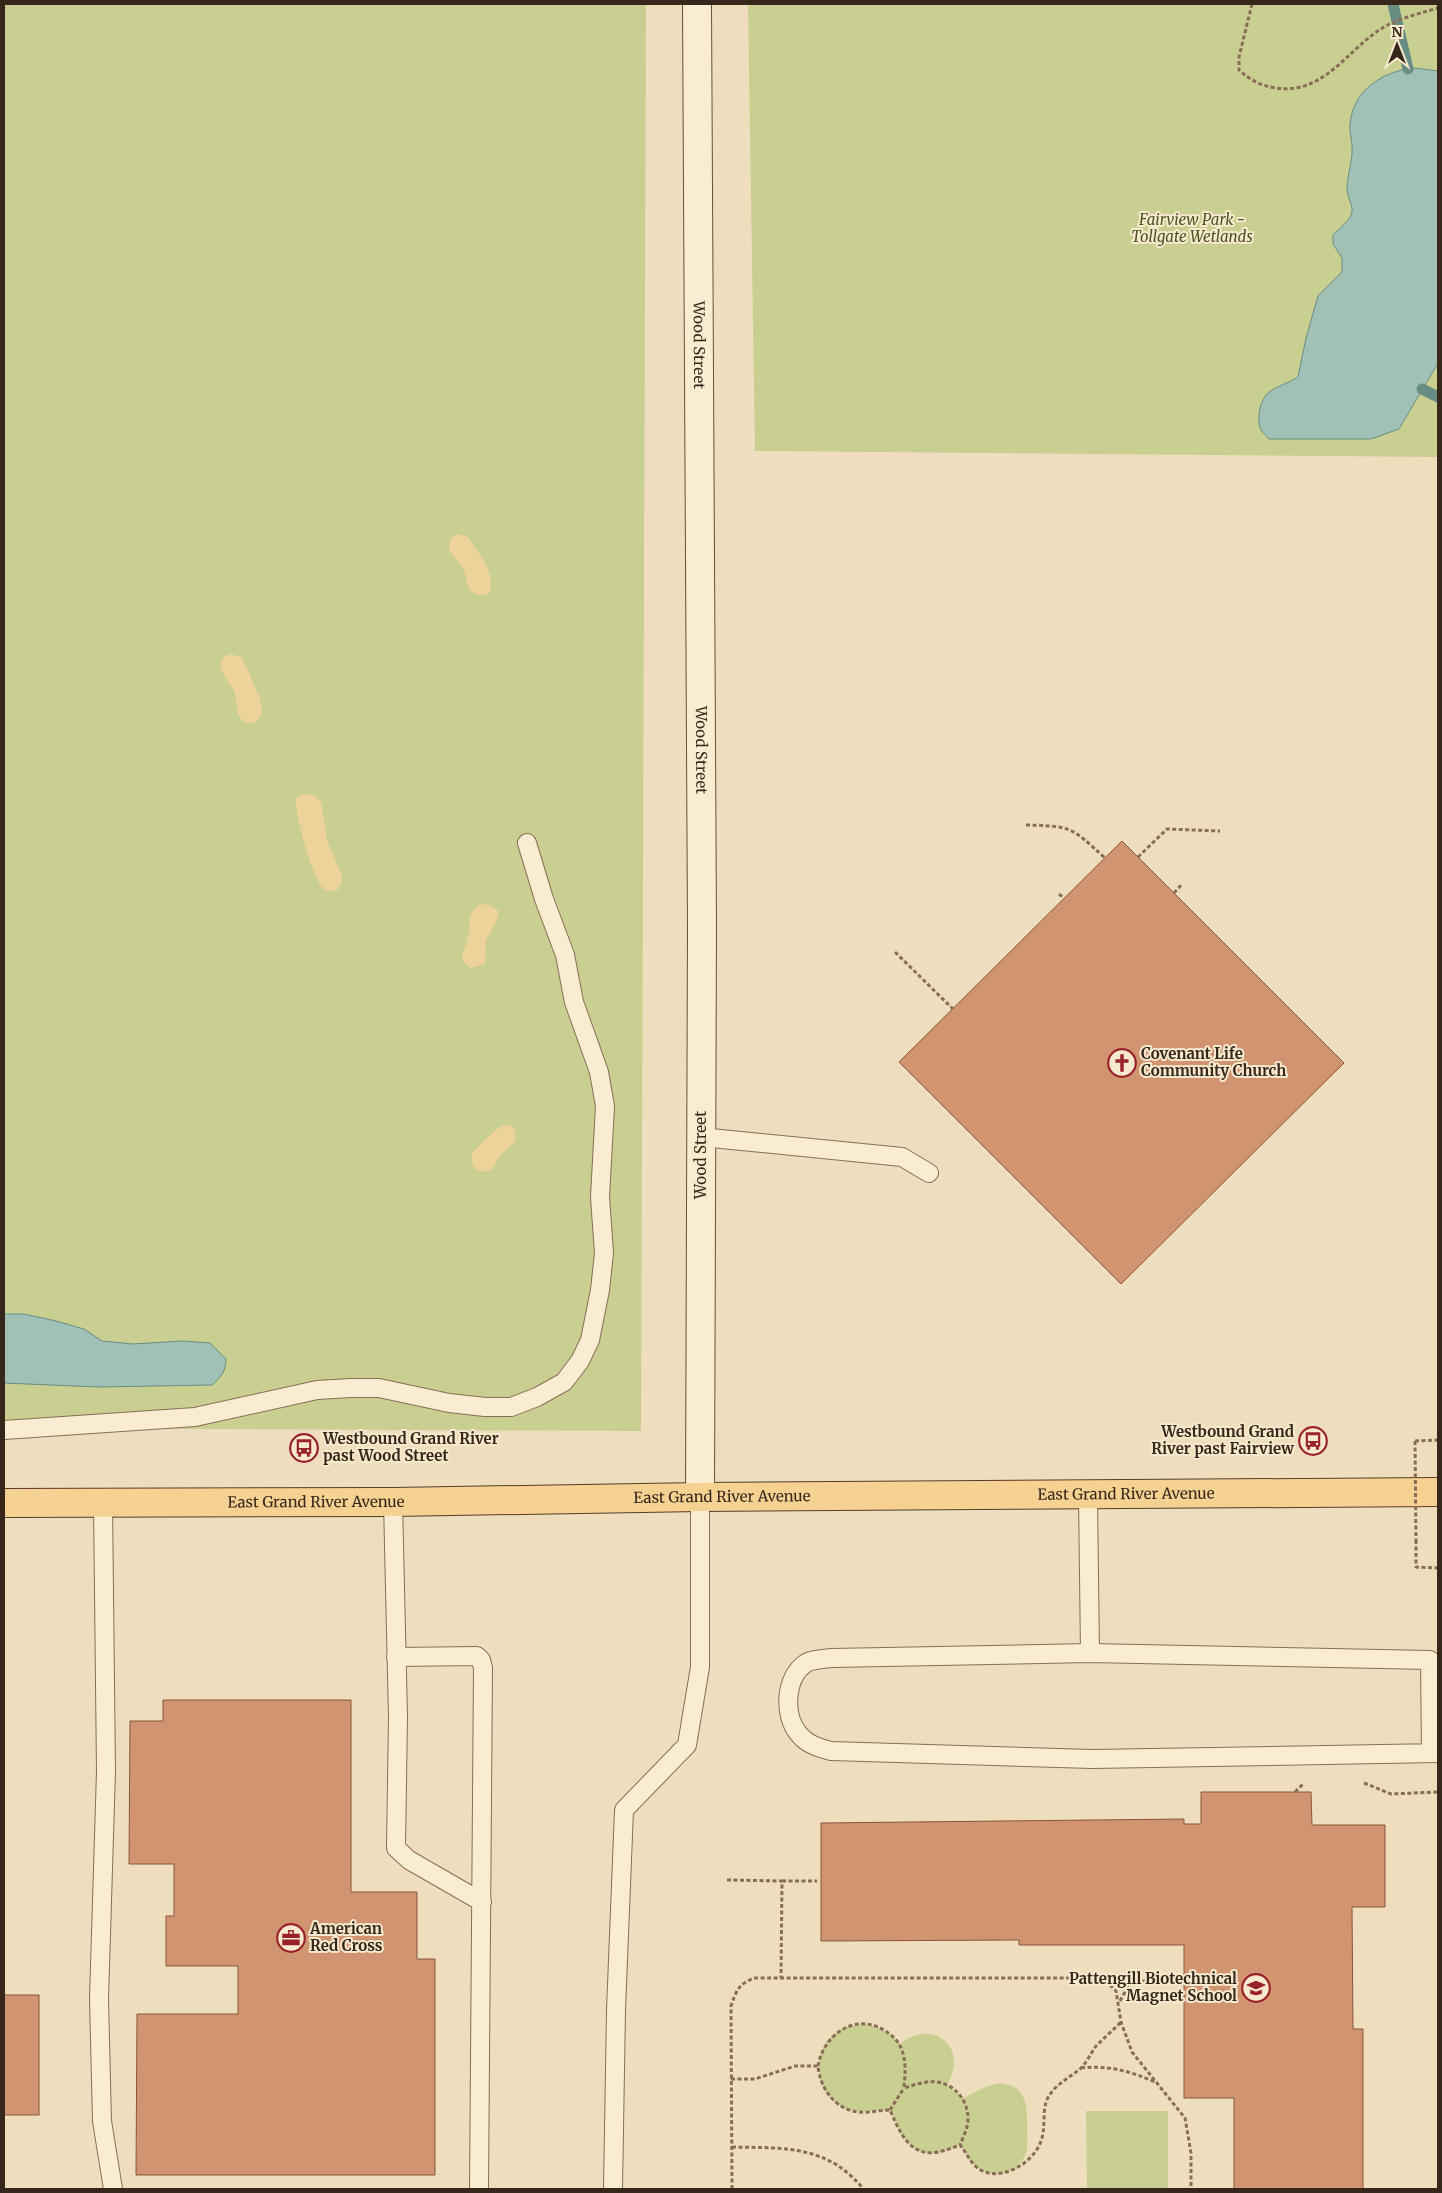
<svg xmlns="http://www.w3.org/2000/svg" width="1442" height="2193" font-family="Merriweather,serif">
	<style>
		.green { fill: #c9ce91 }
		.sand { fill: #edd399 }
		.water { fill: #a1c1b6; stroke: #688e83 }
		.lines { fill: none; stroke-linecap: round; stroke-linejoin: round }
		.stream { stroke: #688e83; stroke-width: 11 }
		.building { fill: #d09471; stroke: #88563b }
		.lane-casing { stroke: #886e56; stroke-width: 20 }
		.secondary-casing { stroke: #6a4f39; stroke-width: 30 }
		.primary-casing { stroke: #553d2b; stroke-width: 30 }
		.path { stroke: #886e56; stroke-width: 3; stroke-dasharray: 4 2.5; stroke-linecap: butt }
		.lane { stroke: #faecd1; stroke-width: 18 }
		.secondary { stroke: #faecd1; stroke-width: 28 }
		.primary { stroke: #f5d292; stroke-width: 28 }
		.path-bridge { stroke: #886e56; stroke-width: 3; stroke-dasharray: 4 2.5; stroke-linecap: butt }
		.labels { text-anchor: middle; stroke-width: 4; stroke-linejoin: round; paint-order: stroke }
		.park-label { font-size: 15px; font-style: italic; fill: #4a5421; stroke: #f7e9cd }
		.street-label { font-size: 15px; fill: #37271b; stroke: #f7e9cd }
		.poi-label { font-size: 15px; font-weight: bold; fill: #37271b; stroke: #f7e9cd; text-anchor: start }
	</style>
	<rect width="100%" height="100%" fill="#efdebd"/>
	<!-- green -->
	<g class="green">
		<polygon points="4,4 646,4 641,1431 4,1428"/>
		<polygon points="748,4 1438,4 1438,457 755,451"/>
		<path d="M 865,2024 C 881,2027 889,2033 900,2044 C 933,2017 970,2048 947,2085 L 963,2098 C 975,2093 991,2081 1005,2084 C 1029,2088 1027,2112 1027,2130 C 1027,2136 1028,2144 1027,2149 C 1023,2171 996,2180 979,2169 C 970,2163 967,2153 960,2145 C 954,2147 948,2150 942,2152 C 911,2160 900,2133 890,2110 C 875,2110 859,2114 845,2108 C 814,2096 810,2051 836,2032 C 845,2026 855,2025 865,2024 Z"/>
		<polygon points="1086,2111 1168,2111 1168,2189 1087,2189"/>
	</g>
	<!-- sand -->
	<g class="sand">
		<path d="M 457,534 L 468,537 C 477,551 501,579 487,595 L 478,595 L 469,590 L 464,570 L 449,550 L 450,539 Z"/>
		<path d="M 230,654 L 242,657 L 260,699 L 262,714 L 256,722 L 246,723 C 233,715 239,703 234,691 C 229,680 221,676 220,663 L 224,657 Z"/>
		<path d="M 303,794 L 314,796 L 321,802 L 327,840 L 341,874 L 342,881 L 338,890 C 332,891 327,892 323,888 C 313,879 294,812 296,798 Z"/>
		<path d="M 482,904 L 489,905 L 499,911 L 496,922 L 486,940 L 485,964 L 471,968 C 455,960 467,947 468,936 C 471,922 467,910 482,904 Z"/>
		<path d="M 506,1125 L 515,1128 L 516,1141 L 501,1155 L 491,1170 C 477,1175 470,1167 472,1153 C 482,1145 494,1127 506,1125 Z"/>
	</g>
	<!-- water -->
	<g class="water">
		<path d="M 1414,68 L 1438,71 L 1438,363 L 1399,429 L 1371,439 L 1269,439 C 1267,436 1263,433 1261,430 C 1256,420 1260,399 1269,392 C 1277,386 1289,383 1298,377 L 1306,338 L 1318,296 L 1342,272 L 1342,258 L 1333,244 L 1333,235 C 1338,229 1348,223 1351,215 C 1355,207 1347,198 1347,189 C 1347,175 1353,161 1352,147 C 1352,139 1349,132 1350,124 C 1353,90 1383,71 1414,68 Z"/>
		<path d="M 4,1314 L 24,1314 L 56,1321 L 84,1329 L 102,1341 L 133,1344 L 183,1341 L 210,1343 L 226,1359 C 226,1371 221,1377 212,1385 L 98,1387 L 4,1383 Z"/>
	</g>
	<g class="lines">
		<!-- stream -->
		<g class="stream">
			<polyline points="1393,4 1408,69"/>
			<polyline points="1422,389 1438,397"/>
		</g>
	</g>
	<!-- building -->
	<g class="building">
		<polygon points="1122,841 1344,1063 1121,1284 899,1062"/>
		<polygon points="163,1700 351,1700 351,1892 417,1892 417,1959 435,1959 435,2175 136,2175 137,2014 238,2014 238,1966 166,1966 166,1916 174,1916 174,1864 129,1864 130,1721 163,1721"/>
		<polygon points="1201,1792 1311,1792 1312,1825 1385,1825 1385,1907 1352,1907 1353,2029 1363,2029 1363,2189 1234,2189 1234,2098 1184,2098 1184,1945 1019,1945 1019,1940 821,1941 821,1823 1184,1819 1184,1824 1201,1824"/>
		<rect x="4" y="1995" width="35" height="120"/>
	</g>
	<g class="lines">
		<defs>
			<g id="lane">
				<polyline points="701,1137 902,1157 929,1173"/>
				<polyline points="4,1430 195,1417 317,1390 350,1388 379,1388 449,1403 485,1407 511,1407 537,1397 564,1382 580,1361 590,1340 600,1290 604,1253 600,1197 605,1106 599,1072 574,1002 565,955 544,899 527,843"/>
				<polyline points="1088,1496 1090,1653"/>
				<polyline points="393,1502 398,1717 396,1848 409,1860 482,1902"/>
				<polyline points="103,1504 106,1771 99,1999 102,2121 113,2189"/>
				<polyline points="396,1657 477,1656 481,1660 483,1668 479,2189"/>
				<path d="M 1431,1753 L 1430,1660 L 1090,1653 L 832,1658 C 824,1659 814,1659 806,1663 C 785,1677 783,1714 798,1733 C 806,1744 819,1748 831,1751 L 1092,1759 L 1438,1753"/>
				<polyline points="613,2189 616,2010 624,1810 687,1745 700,1667 700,1497"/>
			</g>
			<g id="secondary">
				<path id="s1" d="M 697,4 L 702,928 L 700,1497"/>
			</g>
			<g id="primary">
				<path id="s2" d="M 4,1503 L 393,1502 L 700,1497 L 1438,1492"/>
			</g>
		</defs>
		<!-- lane casing -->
		<use href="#lane" class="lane-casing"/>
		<!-- secondary casing -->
		<use href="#secondary" class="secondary-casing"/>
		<!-- primary casing -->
		<use href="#primary" class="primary-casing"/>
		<!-- path -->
		<g class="path">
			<path d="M 1252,4 L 1239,57 L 1239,70 C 1250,80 1261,86 1276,88 C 1325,95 1347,49 1384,27 C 1400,18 1421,13 1438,8"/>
			<path d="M 1026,825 C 1072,826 1071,827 1105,858"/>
			<polyline points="1138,857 1167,829 1220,831"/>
			<polyline points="1174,893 1182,884"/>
			<polyline points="1059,894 1064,898"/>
			<polyline points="895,952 953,1009"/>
			<polyline points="1415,1441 1438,1440"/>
			<polyline points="1416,1540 1416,1567 1438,1568"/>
			<polyline points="1364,1783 1391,1794 1438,1792"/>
			<polyline points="1295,1792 1303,1784"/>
			<polyline points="727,1880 782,1881 781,1978"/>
			<polyline points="782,1881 817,1881"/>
			<polyline points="1120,2001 1129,1985 1142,1981 1178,1979"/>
			<path d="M 818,2066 C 823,2036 854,2012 884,2030 C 890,2034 897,2039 900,2046 C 907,2059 905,2074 904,2088 C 911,2086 919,2083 927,2082 C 949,2079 968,2096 968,2119 C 968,2128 963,2137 960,2145"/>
			<path d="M 1081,2068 C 1108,2065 1130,2071 1155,2082"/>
			<path d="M 731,2079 L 755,2079 L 795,2066 L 818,2066 C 820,2088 835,2110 859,2112 C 869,2113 880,2110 890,2110 C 900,2133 911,2160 942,2151 C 948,2150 954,2147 960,2145 C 967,2153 970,2163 979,2169 C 1000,2183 1034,2163 1041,2141 C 1047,2125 1040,2106 1051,2093 C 1059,2082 1071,2077 1081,2068 C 1087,2062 1091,2053 1096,2046 C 1104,2038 1113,2030 1121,2022"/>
			<polyline points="890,2110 904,2088"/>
			<path d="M 732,2147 C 774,2148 817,2145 850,2175 C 855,2180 860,2184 863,2189"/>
			<path d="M 732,2189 L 731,2006 C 736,1991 739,1983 755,1978 L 1095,1978 L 1108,1983 L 1116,1991 L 1121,2022 L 1132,2052 L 1185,2118 L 1191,2153 L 1191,2189"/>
		</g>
		<!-- lane -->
		<use href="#lane" class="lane"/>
		<!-- secondary -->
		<use href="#secondary" class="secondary"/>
		<!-- primary -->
		<use href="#primary" class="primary"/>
		<!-- path-bridge -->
		<polyline class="path-bridge" points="1415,1441 1416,1540"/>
	</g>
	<!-- icons -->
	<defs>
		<symbol id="church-ring" viewBox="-11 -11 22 22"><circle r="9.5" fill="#f7e9cd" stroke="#9a232a" stroke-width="1.5"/><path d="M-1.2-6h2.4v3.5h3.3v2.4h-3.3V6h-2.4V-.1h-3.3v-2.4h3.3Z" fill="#9a232a"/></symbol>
		<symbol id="bus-ring" viewBox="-11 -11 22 22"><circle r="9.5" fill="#f7e9cd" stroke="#9a232a" stroke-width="1.5"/><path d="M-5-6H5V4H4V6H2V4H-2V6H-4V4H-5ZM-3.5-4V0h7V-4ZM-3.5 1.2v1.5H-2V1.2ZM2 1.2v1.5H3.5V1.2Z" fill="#9a232a"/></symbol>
		<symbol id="office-ring" viewBox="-11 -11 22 22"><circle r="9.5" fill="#f7e9cd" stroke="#9a232a" stroke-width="1.5"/><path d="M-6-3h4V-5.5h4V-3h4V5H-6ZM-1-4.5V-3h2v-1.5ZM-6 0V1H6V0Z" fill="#9a232a"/></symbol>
		<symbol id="school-ring" viewBox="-11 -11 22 22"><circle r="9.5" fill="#f7e9cd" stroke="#9a232a" stroke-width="1.5"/><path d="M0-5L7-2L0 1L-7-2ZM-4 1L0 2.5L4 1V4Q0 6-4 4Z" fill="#9a232a"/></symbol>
	</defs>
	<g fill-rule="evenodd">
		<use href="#church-ring" x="1106" y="1047" width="32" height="32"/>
		<use href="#bus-ring" x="1297" y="1425" width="32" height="32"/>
		<use href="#bus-ring" x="288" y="1432" width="32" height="32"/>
		<use href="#office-ring" x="275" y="1922" width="32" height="32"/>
		<use href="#school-ring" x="1240" y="1972" width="32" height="32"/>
	</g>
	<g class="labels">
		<!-- park labels -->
		<g class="park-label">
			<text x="1192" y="225">Fairview Park -<tspan x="1192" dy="17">Tollgate Wetlands</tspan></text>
		</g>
		<!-- street labels -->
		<g class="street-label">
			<text dy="5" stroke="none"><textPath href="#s1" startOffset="341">Wood Street</textPath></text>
			<text dy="5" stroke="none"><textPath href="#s1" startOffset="746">Wood Street</textPath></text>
			<text transform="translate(701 1155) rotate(-90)" y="5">Wood Street</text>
			<text dy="5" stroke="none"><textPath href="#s2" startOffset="1122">East Grand River Avenue</textPath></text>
			<text dy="5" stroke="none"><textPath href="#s2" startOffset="718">East Grand River Avenue</textPath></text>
			<text dy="5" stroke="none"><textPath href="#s2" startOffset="312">East Grand River Avenue</textPath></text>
		</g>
		<!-- poi labels -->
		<g class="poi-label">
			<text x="1141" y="1059">Covenant Life<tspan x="1141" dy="17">Community Church</tspan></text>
			<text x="1294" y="1437" text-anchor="end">Westbound Grand<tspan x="1294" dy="17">River past Fairview</tspan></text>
			<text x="323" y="1444">Westbound Grand River<tspan x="323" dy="17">past Wood Street</tspan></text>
			<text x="310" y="1934">American<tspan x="310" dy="17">Red Cross</tspan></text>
			<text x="1237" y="1984" text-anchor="end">Pattengill Biotechnical<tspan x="1237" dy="17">Magnet School</tspan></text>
		</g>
	</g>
	<!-- border -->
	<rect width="1442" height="2193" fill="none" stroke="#37271b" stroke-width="10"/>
	<!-- north arrow -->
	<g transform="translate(1397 45)" stroke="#f7e9cd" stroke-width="4" paint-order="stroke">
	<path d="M0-4L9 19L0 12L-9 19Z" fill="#37271b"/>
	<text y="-8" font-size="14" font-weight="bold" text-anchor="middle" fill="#37271b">N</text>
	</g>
</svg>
